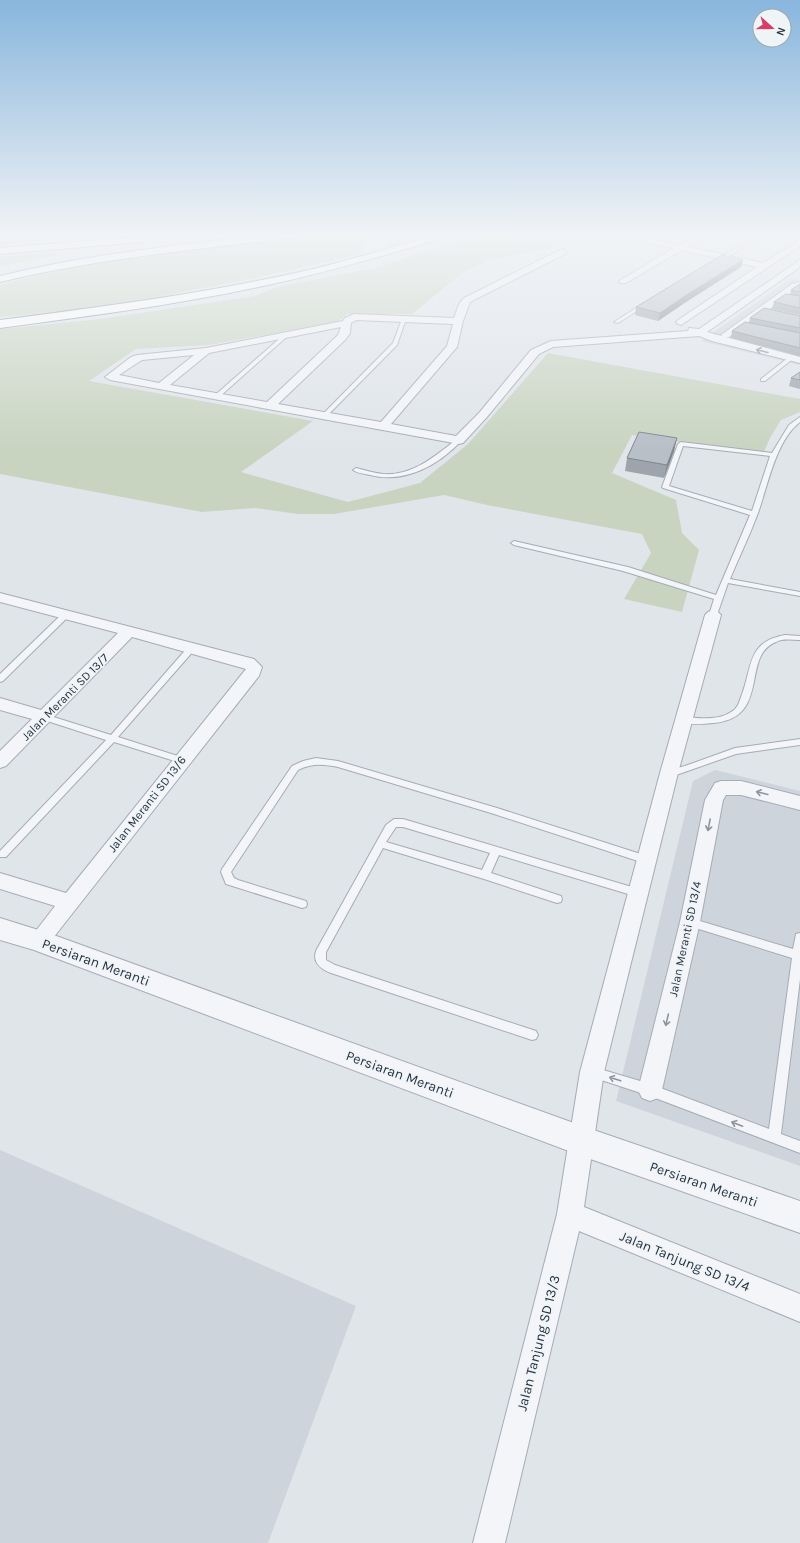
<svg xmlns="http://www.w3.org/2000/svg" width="800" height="1543" font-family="Karla,sans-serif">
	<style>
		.built { fill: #ced4dc }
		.green { fill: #c8d4c0 }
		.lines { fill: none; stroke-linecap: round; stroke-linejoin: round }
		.service-casing { stroke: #a5acb4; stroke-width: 2 }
		.minor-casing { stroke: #a5acb4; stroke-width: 2 }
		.tertiary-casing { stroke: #a5acb4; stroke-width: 2 }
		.motorway-casing { stroke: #8694a1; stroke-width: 2 }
		.service { fill: #f3f5f8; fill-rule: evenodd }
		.minor { fill: #f3f5f8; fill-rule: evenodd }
		.tertiary { fill: #f3f5f8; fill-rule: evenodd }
		.motorway { fill: #fff; fill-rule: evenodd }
		.wall { fill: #9da4ab }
		.shaded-wall { fill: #80868b }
		.building { fill: #b7bfc7; stroke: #80868b }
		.oneway { stroke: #8d949d }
		.labels { text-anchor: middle; stroke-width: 3; stroke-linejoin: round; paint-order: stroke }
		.street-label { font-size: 12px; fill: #273442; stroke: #eff4f7 }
		.near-street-label { font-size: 14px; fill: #273442; stroke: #eff4f7 }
	</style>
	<rect width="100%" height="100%" fill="#e0e5ea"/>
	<!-- built -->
	<g class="built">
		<polygon points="790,279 800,281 800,365 701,341"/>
		<polygon points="715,770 800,791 800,1166 616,1101 693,781"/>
		<polygon points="0,1150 356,1306 268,1543 0,1543"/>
	</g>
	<!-- green -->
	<g class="green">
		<polygon points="0,235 125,235 0,245"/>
		<path d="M 318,235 L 370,235 L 360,254 C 241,282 122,307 0,317 L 0,285 C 103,256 212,248 318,235 Z"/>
		<polygon points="477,235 649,235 625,247 554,247 490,260 462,273 412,314 347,314 338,322 209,345 136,349 89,381 313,421 241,472 348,502 420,483 468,444 548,353 800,399 800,412 781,420 770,438 763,454 632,435 612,473 676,500 682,533 699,550 682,612 624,599 651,553 642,534 487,505 444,495 334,514 298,514 255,508 202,512 0,474 0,329 100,319 255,296 277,287 375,268"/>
		<polygon points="52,252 59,255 0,266 0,257"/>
	</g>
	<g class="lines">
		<defs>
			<g id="service">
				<polygon points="758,235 762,235 719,262 715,261"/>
				<polygon points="644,303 648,304 618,323 614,322"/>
				<polygon points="404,318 406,319 397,345 326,417 322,417 322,415 393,343 402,319"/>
				<polygon points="287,332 291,333 218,398 214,398 214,396"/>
				<polygon points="789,357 794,358 765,381 761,381 761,379"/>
				<path d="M 800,417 L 800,422 C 776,440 768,485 758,513 C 750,535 739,557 730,579 L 800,592 L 800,596 L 728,583 L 717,615 L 713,617 L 709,615 L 714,599 L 623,571 L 514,545 L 511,543 L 514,541 L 628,567 L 716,595 L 750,515 L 663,488 L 662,487 L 678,444 L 681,442 L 772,453 L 789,425 ZM 683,446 L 770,456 L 752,511 L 669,486 Z"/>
				<path d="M 457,439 L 462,440 C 439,465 405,484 370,475 C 365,474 357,473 353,470 L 356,468 C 365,470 374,473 383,474 C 413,476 435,456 457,439 Z"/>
				<polygon points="63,613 66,613 70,615 3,681 0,682 0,674"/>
				<path d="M 785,635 L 800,636 L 800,640 C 792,640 783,638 776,642 C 740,656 772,717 714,723 C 703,724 690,725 680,722 L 679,720 L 683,717 C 698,718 718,721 731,712 C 737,709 739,703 741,697 C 753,667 746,642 785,635 Z"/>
				<polygon points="189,646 195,646 196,648 118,737 184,758 185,760 184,762 181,763 114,742 6,857 0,857 0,851 106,740 41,719 40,717 41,715 47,715 111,735"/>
				<polygon points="800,739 800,745 736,754 679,774 669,776 664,773 666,771 685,766 735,748"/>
				<path d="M 316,758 L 338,761 L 497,808 L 650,857 L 652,860 L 650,863 L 647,864 L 491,813 L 338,767 C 323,764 312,763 298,770 L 231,872 L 234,878 L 238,880 L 306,901 L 307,904 L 306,907 L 302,908 L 226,884 L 221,872 L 222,869 L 292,766 L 303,761 Z"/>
				<path d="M 394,819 L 403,819 L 642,890 L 643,893 L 642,896 L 638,897 L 499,855 L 491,873 L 561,896 L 562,899 L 561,902 L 557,903 L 484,879 L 383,848 L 326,952 L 326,960 L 335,965 L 536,1031 L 538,1035 L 536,1039 L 532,1040 L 331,973 C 320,969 311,961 317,949 L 386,825 ZM 396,827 L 403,827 L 490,853 L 482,870 L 386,842 Z"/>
				<polygon points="690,918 793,949 796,934 800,933 800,979 781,1134 800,1141 800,1153 650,1096 589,1076 587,1072 589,1068 593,1067 650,1084 769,1129 792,958 686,925 685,922 686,919"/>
			</g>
			<g id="minor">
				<polygon points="698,235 707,235 688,247 763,263 800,240 800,246 681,325 678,324 676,322 678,320 757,267 682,250 626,283 620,283 619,281 674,248 648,243 648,239 680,245"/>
				<path d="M 562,249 L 566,252 L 565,254 L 470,302 L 463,321 L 457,347 L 391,424 L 456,436 L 479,413 L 531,350 L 551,341 L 688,331 L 689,328 L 699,329 L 800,260 L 800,267 L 707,332 L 800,357 L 800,363 L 712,341 L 699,336 L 553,347 L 539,354 L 487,417 L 463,443 L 459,444 L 110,380 L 105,377 L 131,357 L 137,355 L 206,348 L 343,321 L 345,318 L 354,314 L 454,318 L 459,304 L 464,298 ZM 356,320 L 453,324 L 447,346 L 381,422 L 278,404 L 346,339 L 350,333 L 351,323 ZM 341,327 L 338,335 L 267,402 L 170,385 L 209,353 ZM 194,355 L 159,383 L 119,375 L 142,360 Z"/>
				<polygon points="800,282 800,288 729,337 723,337 721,335 792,284"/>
				<polygon points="0,593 254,659 262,667 259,676 46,947 39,950 32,947 28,941 55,906 0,889 0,873 66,893 246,669 132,637 6,766 0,768 0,751 32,719 0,710 0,698 41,710 118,633 0,602"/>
				<polygon points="713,610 718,612 721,615 678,773 604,1072 584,1207 800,1294 800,1322 579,1231 505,1543 473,1543 557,1214 580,1072 660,773 705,615 708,612"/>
				<polygon points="721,781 741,781 800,796 800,810 741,795 726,795 723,800 700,922 662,1090 658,1098 650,1101 642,1098 638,1090 680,922 705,800 715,783"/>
			</g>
			<polygon id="tertiary" points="0,918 48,933 582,1126 800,1201 800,1233 582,1156 34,950 0,940"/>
			<g id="motorway">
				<path d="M 269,235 L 295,235 L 290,238 C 192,250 95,259 0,282 L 0,276 C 89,254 178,245 269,235 Z"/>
				<path d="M 434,235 L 448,235 L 446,237 C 386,255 325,273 263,286 C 176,305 88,316 0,328 L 0,320 C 100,307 201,294 300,272 C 345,262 389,248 434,235 Z"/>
				<polygon points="138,237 142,238 143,240 142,242 0,254 0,248"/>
			</g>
		</defs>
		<!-- service casing -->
		<use href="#service" class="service-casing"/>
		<!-- minor casing -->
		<use href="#minor" class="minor-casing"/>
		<!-- tertiary casing -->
		<use href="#tertiary" class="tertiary-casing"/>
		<!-- motorway casing -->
		<use href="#motorway" class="motorway-casing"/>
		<!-- service -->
		<use href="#service" class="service"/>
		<!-- minor -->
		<use href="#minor" class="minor"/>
		<!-- tertiary -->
		<use href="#tertiary" class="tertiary"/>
		<!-- motorway -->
		<use href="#motorway" class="motorway"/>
	</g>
	<!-- wall -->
	<g class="wall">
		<polygon points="741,267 686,302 658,321 635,315 636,307"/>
		<polygon points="800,284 800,315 772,309 774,302 790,294 791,290"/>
		<polygon points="800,316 800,356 731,338 732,331 749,323 750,318"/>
		<polygon points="800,372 800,389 789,386 791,378"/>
		<polygon points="677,438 674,451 664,478 625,471 627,458"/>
	</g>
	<!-- shaded-wall -->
	<g class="shaded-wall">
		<polygon points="743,260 741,267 686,302 658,321 660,313 688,294"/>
		<polygon points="677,438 674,451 664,478 667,465"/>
	</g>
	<!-- building -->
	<g class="building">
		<polygon points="722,255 743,260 688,294 660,313 636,307"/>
		<polygon points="800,284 800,292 791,290"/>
		<polygon points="786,294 800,296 800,308 774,302"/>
		<polygon points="764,308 800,316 800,328 750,318"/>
		<polygon points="745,322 800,333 800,348 732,331"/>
		<polygon points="800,372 800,380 791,378"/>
		<polygon points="639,432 677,438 667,465 627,458"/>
	</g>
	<!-- one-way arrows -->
	<defs><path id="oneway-shaft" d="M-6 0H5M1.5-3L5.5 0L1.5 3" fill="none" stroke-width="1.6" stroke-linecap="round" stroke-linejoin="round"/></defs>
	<g class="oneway">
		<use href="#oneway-shaft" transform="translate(762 351) rotate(-166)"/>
		<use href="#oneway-shaft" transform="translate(762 793) rotate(-166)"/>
		<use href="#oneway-shaft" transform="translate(709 825) rotate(101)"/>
		<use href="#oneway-shaft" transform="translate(667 1020) rotate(103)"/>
		<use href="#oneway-shaft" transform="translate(615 1079) rotate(-162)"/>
		<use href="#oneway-shaft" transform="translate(737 1124) rotate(-159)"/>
	</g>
	<!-- sky -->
	<linearGradient id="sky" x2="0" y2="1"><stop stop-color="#88b6dd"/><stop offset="0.52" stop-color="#f1f3f6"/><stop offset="1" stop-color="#f1f3f6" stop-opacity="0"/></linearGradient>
	<rect width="800" height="451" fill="url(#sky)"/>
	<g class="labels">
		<!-- street labels -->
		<g class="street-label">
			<text transform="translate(65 697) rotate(-45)" y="4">Jalan Meranti SD 13/7</text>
			<text transform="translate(147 804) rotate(-52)" y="4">Jalan Meranti SD 13/6</text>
			<text transform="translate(685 939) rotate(-78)" y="4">Jalan Meranti SD 13/4</text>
		</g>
		<!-- near-street labels -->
		<g class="near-street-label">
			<text transform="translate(96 962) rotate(20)" y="5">Persiaran Meranti</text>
			<text transform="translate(400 1074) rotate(20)" y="5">Persiaran Meranti</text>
			<text transform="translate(704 1184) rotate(19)" y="5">Persiaran Meranti</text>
			<text transform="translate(685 1261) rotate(22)" y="5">Jalan Tanjung SD 13/4</text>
			<text transform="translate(538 1343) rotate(-76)" y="5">Jalan Tanjung SD 13/3</text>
		</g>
	</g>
	<!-- north arrow -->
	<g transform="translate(772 28) rotate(111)"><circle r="19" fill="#eff4f7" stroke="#9fa7af"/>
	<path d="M0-3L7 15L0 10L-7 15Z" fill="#d73d67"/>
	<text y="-6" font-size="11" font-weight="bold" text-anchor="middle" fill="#273442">N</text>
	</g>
</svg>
